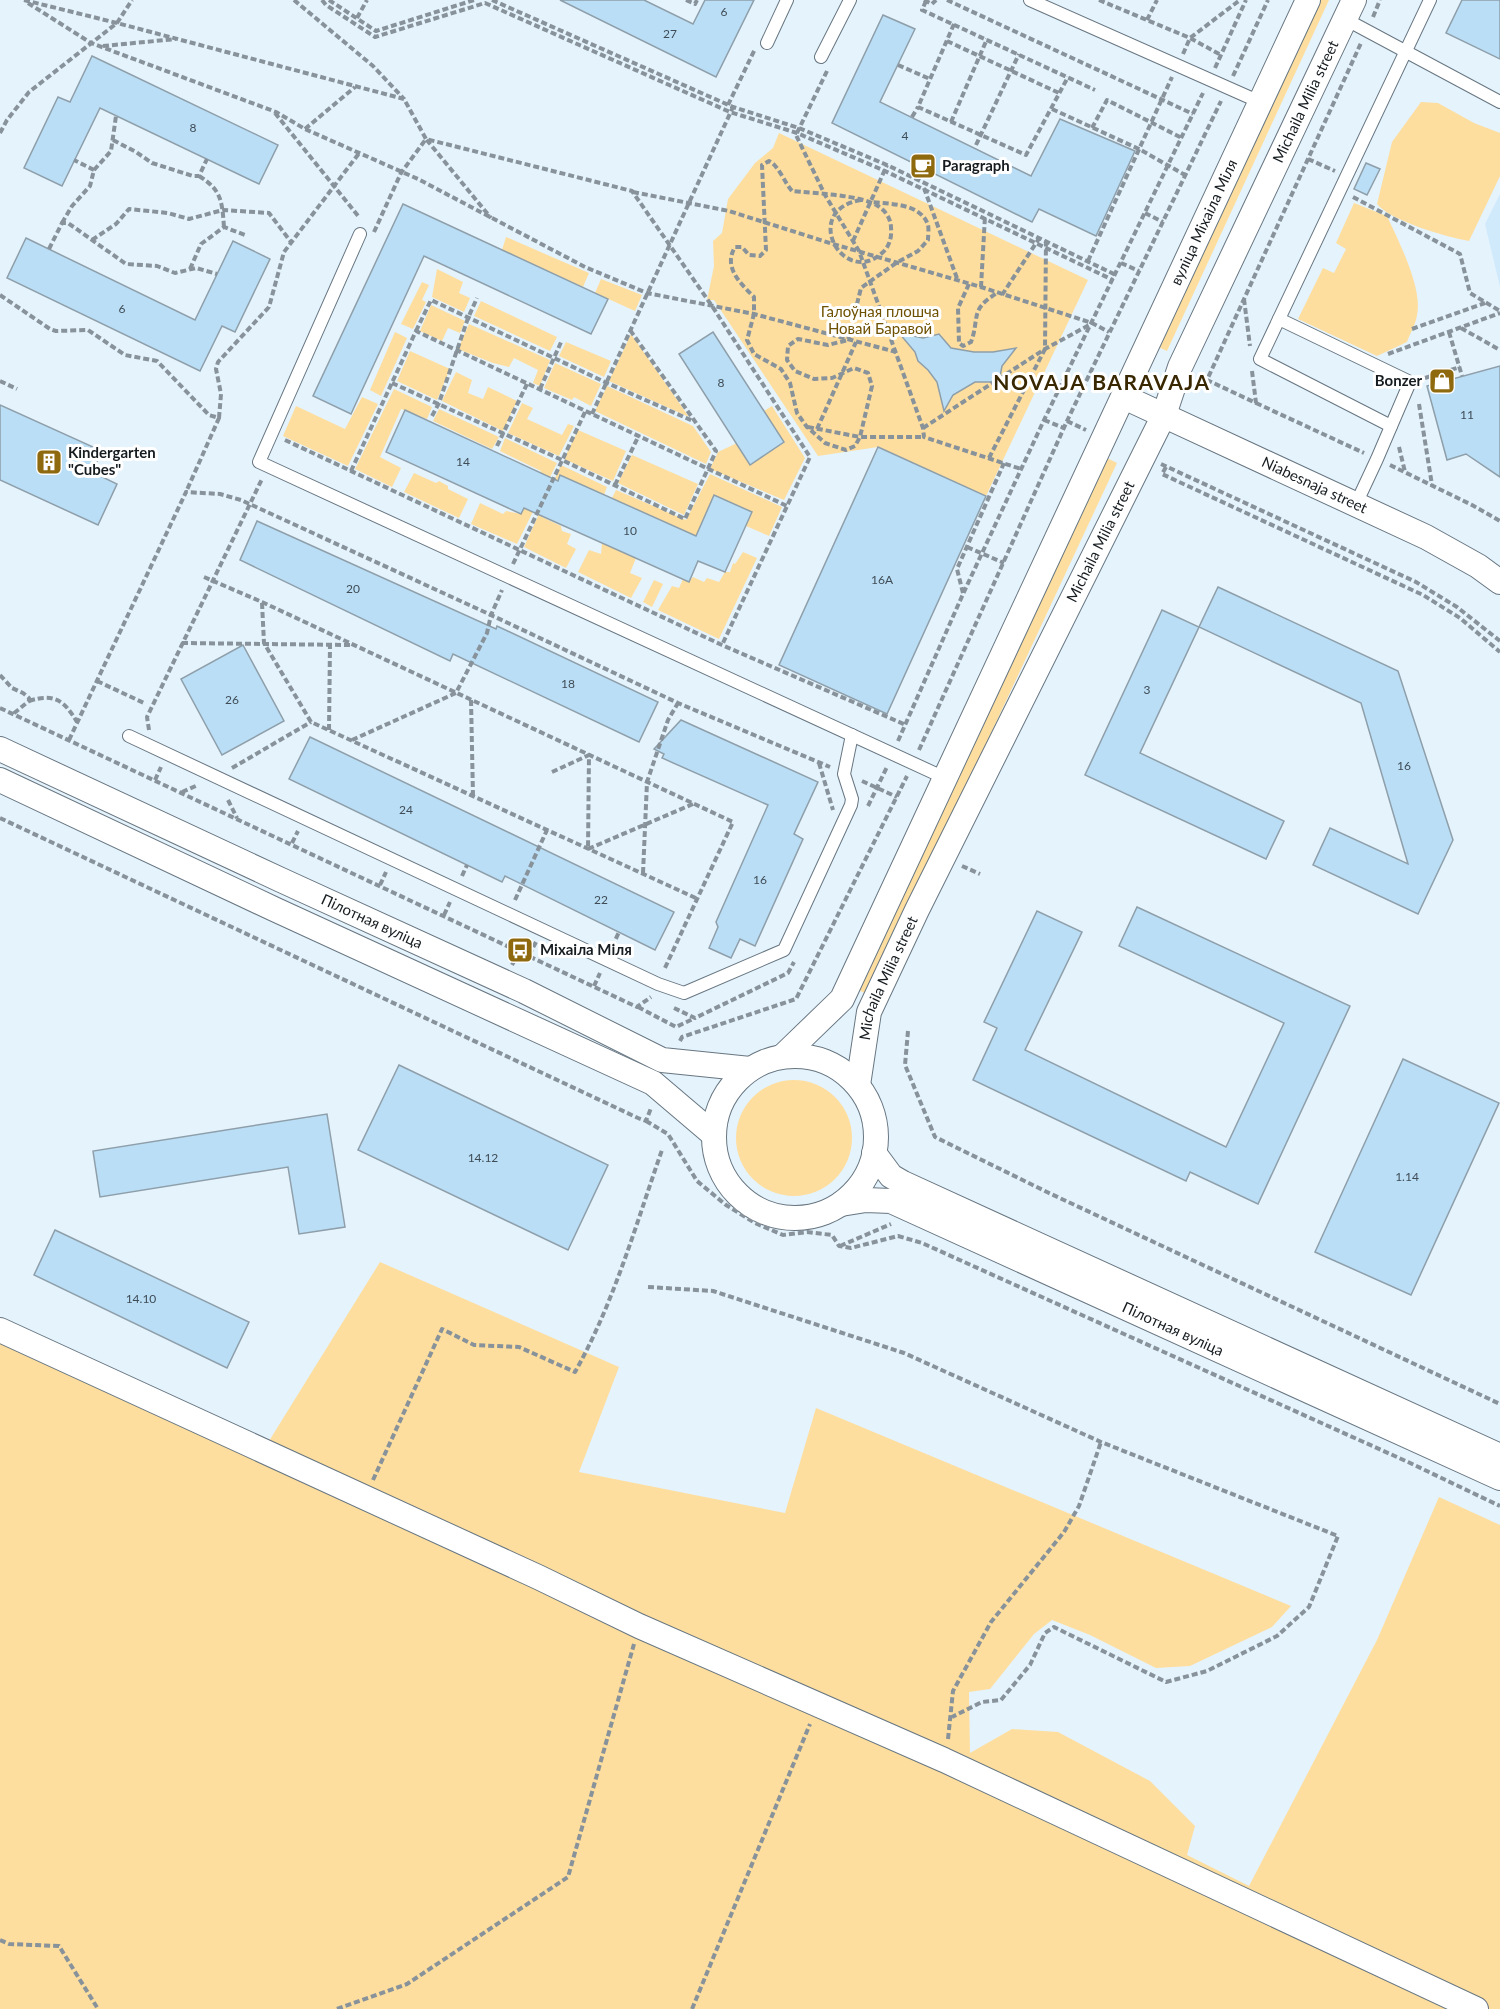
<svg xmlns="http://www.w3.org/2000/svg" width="1500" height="2009" font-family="Lato,sans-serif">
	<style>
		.built { fill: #d1eafb }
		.green { fill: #fede9e }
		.building { fill: #badef6; stroke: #8e9faa; stroke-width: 1.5 }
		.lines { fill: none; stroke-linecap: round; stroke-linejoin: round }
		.lane-casing { stroke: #677681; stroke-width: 14 }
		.street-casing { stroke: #677681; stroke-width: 26 }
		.path { stroke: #88929a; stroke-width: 4; stroke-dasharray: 6 3; stroke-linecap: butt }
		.lane { stroke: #fff; stroke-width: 12 }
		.street { stroke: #fff; stroke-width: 24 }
		.labels { text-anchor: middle; stroke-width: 6; stroke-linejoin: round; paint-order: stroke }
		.number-label { font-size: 12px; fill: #3f4c56 }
		.street-label { font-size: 15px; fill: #161c20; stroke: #fff }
		.poi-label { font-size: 15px; font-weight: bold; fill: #161c20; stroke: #fff; text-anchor: start }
		.park-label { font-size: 15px; fill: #6e5100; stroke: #fff }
		.district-label { font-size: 21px; font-weight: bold; letter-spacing: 1.5px; fill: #382700; stroke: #fff }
	</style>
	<rect width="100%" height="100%" fill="#e5f3fd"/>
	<!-- built -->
	<polygon class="built" points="1500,194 1500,287 1485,224"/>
	<!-- green -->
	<g class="green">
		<polygon points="1318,0 1329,0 1167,351 1158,347"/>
		<path d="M 1421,102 L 1438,103 L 1474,123 L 1500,133 L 1500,176 L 1469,241 C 1446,237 1391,221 1377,204 L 1392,142 Z"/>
		<polygon points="779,133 1088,280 986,496 878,447 818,456 714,300 707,300 714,266 713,241 722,233 728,199 755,163 773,148"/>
		<path d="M 1354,203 L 1387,216 C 1398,240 1423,288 1417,315 C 1416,324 1410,333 1407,342 L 1377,356 L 1298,319 L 1323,268 L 1334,273 L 1346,249 L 1336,243 Z"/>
		<polygon points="506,237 589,273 583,287 502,250"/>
		<polygon points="437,269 463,282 459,293 470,298 464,312 432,297"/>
		<polygon points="601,279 642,295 635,311 595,293"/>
		<polygon points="422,282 429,285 422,300 426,302 413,329 401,324"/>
		<polygon points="481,301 557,337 550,351 474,316"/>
		<polygon points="431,305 465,321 460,333 448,328 442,341 420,331"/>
		<polygon points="469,324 550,360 540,386 533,383 538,370 514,358 509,367 493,363 458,349"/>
		<polygon points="395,332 407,338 381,396 370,390"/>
		<polygon points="631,334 689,417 609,381"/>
		<polygon points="566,342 611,361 604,377 559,356"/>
		<polygon points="410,351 450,369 437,400 397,381"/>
		<polygon points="555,363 601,384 591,406 574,397 572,400 544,388"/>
		<polygon points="456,372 472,380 468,393 483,399 488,387 517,401 503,431 442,401"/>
		<polygon points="607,386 693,426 711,452 706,464 595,411"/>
		<polygon points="394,389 432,407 427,419 401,409 380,457 401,468 392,487 355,469"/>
		<polygon points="362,397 378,404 348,466 283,436 296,406 345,429"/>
		<polygon points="522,403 533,408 527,419 562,435 568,424 574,426 559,456 508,433"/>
		<polygon points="772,406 805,458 784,500 710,469 718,452 737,443 751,464 784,443 764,411"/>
		<polygon points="439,409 499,437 492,449 433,421"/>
		<polygon points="578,430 626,451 613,481 564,459"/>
		<polygon points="505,438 557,463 517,544 471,524 480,503 503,514 506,511 521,514 541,471 500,451"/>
		<polygon points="632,455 698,484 684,515 618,483"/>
		<polygon points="1103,456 1117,463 869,995 854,988"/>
		<polygon points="561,465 607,487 604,495 560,476 542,517 561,526 562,531 571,534 567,544 576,549 566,568 524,547"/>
		<polygon points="414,473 436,483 439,481 448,486 448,489 468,499 459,518 404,492"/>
		<polygon points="710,474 782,507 769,536 746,526 752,512 714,495 696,536 612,498 616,490 686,520"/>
		<polygon points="602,543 636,558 630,573 642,578 631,598 578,572 589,550 601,554"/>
		<polygon points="743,552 757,558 719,639 658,610 672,586 679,588 683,579 689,581 693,577 704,582 707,578 719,582 725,572 730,572 733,563 735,564"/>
		<polygon points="654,580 663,584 652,607 643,602"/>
		<circle cx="794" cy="1138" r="58"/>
		<polygon points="380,1262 619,1367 579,1472 785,1513 816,1408 1291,1606 1272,1627 1190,1666 1156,1668 1090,1635 1052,1620 1034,1634 990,1689 969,1692 970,1753 1012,1729 1058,1732 1150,1781 1195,1826 1187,1855 1249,1886 1377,1640 1439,1497 1500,1525 1500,2009 0,2009 0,1330 269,1441"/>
	</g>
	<!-- building -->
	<g class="building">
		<polygon points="560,0 644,0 693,24 705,0 754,0 716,77"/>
		<polygon points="1462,0 1500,0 1500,59 1446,33"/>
		<polygon points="883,15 915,29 880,102 1031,176 1060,119 1135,151 1096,236 1039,209 1032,222 832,123"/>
		<polygon points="92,56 278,145 259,184 100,108 62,186 24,168 58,97 70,102"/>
		<polygon points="1366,163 1380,169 1367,195 1354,189"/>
		<polygon points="403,204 608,299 591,334 424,256 351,414 313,396"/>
		<polygon points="26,238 195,320 233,241 270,259 235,332 222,326 200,371 7,278"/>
		<polygon points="713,332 784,442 750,465 679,354"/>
		<polygon points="899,333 923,338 939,334 951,348 974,352 993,352 1016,348 1002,366 999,382 975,382 953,395 944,411 937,382 928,370 918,361 915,352"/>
		<polygon points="1500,366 1500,477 1466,454 1447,460 1427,386"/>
		<polygon points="0,405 102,451 92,472 117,484 98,525 0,480"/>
		<polygon points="405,410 558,481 560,475 696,536 714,495 752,512 725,572 698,561 689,582 524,508 521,514 386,452"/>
		<polygon points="878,447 986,496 887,714 779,665"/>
		<polygon points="257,521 496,629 497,626 658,702 639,742 453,654 450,661 240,560"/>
		<polygon points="1218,587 1398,671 1453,840 1418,914 1313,865 1330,828 1408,864 1361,703 1199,627"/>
		<polygon points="1162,610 1199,627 1140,753 1284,821 1266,859 1085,775"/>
		<polygon points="243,645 284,721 222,755 181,679"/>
		<polygon points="681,720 818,782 794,834 803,839 755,946 740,939 731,958 709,948 718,927 716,922 768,805 662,758 664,754 654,749"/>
		<polygon points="310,737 674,912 655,950 505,876 502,882 289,779"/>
		<polygon points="1137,907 1350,1006 1258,1204 1190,1172 1186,1181 973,1080 997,1028 984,1022 1037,911 1082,932 1025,1050 1226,1147 1284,1023 1119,946"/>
		<polygon points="1403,1059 1499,1103 1411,1295 1315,1252"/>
		<polygon points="399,1065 608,1165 568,1250 358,1150"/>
		<polygon points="327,1114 345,1227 299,1234 288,1167 100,1197 93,1151"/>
		<polygon points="55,1230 249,1322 227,1368 34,1275"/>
	</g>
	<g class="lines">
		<defs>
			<g id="lane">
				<polyline points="1030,0 1260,102"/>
				<polyline points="1345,19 1500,102"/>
				<polyline points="767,43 787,0"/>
				<polyline points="821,57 850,0"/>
				<polyline points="360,234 259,462 945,778"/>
				<polyline points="1279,319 1410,382 1377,459 1356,504"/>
				<polyline points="1391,426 1260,359 1430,0"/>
				<polyline points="129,736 658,984 684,993 784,950 851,805 852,799 844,774 852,735"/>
			</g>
			<g id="street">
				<path id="s1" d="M 1124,397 L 1426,537 L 1478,566 L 1500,582"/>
				<path id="s2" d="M 0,749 L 281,880 L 524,991 L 662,1060 L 750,1069"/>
				<polyline points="0,780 274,909 653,1083 713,1134"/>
				<path id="s3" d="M 783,1056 L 842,999 L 1308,0"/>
				<circle cx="795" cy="1137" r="81"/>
				<path id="s4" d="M 858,1085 L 869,1012 L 917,910 L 1164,415 L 1180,367 L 1354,0"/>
				<polyline points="874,1153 891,1176 903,1183 1500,1456"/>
				<path id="s5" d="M 841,1204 L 866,1200 L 891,1201 L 1500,1478"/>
				<polyline points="0,1330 538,1577 639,1626 944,1760 1476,2009"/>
			</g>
		</defs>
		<!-- lane casing -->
		<use href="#lane" class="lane-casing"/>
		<!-- street casing -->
		<use href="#street" class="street-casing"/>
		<!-- path -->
		<g class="path">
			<polyline points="24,0 117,23 404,99 426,139 632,191 712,306 810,457 722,645"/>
			<polyline points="294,0 373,66 404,99"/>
			<polyline points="322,0 326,5 375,37 485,3 730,112 797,133 885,171 1113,280"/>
			<polyline points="329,0 376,31 474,0"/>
			<polyline points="492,0 733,107 799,128 887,165 1116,275"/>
			<polyline points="686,0 695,4 697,0"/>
			<polyline points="924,0 932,4 936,0"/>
			<polyline points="947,0 1193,114"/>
			<polyline points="1099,0 1190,38 1221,55"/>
			<polyline points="926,1 922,10 1095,90"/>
			<polyline points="28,3 91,43 276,112 305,129 418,179 585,267 647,293 754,314 896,352"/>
			<polyline points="1373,17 1380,0"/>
			<polyline points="357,18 367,0"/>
			<polyline points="1147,20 1157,0"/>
			<polyline points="954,24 918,107 1026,155 1068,77"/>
			<polyline points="947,41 1059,93"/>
			<polyline points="103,46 176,39"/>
			<polyline points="1183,54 1190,38 1240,0"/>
			<polyline points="898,65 930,79"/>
			<polyline points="1215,68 1246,0"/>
			<polyline points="827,71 796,135 825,195 859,251 923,428 924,437 1021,469"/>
			<polyline points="1233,76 1268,0"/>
			<polyline points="728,105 755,49"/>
			<polyline points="1052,109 1139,149 1185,175"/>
			<polyline points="275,113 359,217"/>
			<polyline points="912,117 918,107"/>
			<polyline points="951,122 987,39"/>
			<polyline points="1092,128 1107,100 1182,138"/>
			<polyline points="305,129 355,87"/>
			<polyline points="0,133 7,120 29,92 117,23 132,0"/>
			<polyline points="113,140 136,152 152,163 193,176 199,176 207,159"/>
			<polyline points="976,145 1019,54"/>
			<polyline points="1308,159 1335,171"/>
			<polyline points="94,170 111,151 116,116"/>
			<path d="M 199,176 C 222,190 222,202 224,227"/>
			<polyline points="924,188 958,281"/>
			<polyline points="633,192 729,211 833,244 981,287 1092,323 1109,332"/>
			<polyline points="1353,197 1460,254 1470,293 1500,311"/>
			<path d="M 861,200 C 800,210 843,288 882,253 C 889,247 892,238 891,228 C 891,219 886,211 878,206 C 862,195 812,193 792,191 C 784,182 779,166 769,161 L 762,165 L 766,250 L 760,256 L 749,255 L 742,247 L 735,247 C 723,267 740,283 754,297 L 754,314 L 747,340 L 754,354 L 781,369 L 790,383 L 797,413 L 807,427 L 825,443 L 846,450 L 855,446 L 860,437 L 872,386 L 868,373 L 854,368 L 832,378 L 814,379 L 795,371 L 787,360 L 788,346 L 798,339 L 828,345 L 848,340 L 861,288 L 896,263 L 918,251 L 928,240 C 928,236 929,229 928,225 C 921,203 889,204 871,202"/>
			<polyline points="1145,213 1163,222"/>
			<polyline points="62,223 72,206 90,186 94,170 74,160"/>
			<polyline points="374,232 401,173 426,139 491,218"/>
			<polyline points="92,240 116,224 129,209 168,213 189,219 223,210 269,213 291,242"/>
			<polyline points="853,241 887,165"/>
			<polyline points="49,249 62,223 68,223 126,264 157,266 175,273 196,268 217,274"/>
			<polyline points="1088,261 1172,77"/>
			<polyline points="1121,263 1139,271"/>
			<polyline points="190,269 201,244 224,227 245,235"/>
			<path d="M 969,284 L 958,308 L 959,343 L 963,346 L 971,342 C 980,318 969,310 997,293"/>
			<polyline points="981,287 985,216"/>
			<polyline points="0,295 50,329 56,331 88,330 125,355 157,361 209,415 219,418 186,492"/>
			<polyline points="1002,295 1040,237"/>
			<polyline points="1244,299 1250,346"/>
			<polyline points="1461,328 1500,350"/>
			<polyline points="1412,329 1485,303"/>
			<polyline points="416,331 431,300 607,383 693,421"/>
			<polyline points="1449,332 1462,376"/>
			<polyline points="1388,354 1500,313"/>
			<polyline points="1252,371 1256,403 1207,380 1361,43"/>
			<polyline points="1425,378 1460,367"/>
			<polyline points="0,381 17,389"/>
			<polyline points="392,383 562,460 685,519 716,451 630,330"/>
			<polyline points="540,389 562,340"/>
			<polyline points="1256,403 1364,453"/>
			<polyline points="1419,404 1432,485"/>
			<polyline points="592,414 733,107"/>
			<polyline points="432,416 439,403 468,318 477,298"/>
			<polyline points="219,418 221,394 216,369 218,362 269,307 284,252 360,152"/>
			<polyline points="1044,420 1064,428"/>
			<polyline points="1067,421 1086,430"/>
			<polyline points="808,427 860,437 924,437"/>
			<polyline points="923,428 1045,349 1091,324"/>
			<polyline points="817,429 856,342"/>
			<polyline points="285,440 722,645 906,725"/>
			<polyline points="497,446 527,384"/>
			<polyline points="1399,447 1405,472"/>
			<polyline points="989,458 1045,349 1046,240"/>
			<polyline points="1161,464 1416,582 1457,607 1500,641"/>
			<polyline points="1390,465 1472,505 1500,521"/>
			<polyline points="1166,467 1162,474 1423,595 1460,618 1500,652"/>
			<polyline points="351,471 416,331 787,506"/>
			<polyline points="615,485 639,435"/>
			<polyline points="967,547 1004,563"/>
			<polyline points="513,564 586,410"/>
			<polyline points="204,577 262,602 733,822 664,970"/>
			<polyline points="963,593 957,569 1004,463"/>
			<polyline points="262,603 264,643 311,722 698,899"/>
			<polyline points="182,643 350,645"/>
			<polyline points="0,675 12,688 23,693 29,698 29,701 13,714"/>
			<polyline points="97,681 144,703"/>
			<polyline points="471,700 473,796"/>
			<path d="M 29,701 C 54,693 64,700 77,722"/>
			<polyline points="0,708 637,1007 651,997"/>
			<polyline points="149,730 147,717 262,479"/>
			<polyline points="329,730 330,645"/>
			<polyline points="69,740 186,492 220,494 241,500 491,615 678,703 830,767"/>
			<polyline points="352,740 456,693 487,633 491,615 502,590"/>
			<polyline points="898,741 963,594 1044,420 1203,93"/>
			<polyline points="919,750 1067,421 1221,101"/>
			<polyline points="819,763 833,810"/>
			<polyline points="232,768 311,722"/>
			<polyline points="552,772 589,755 588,849 693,804"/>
			<polyline points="155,780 161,767"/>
			<polyline points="862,781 897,797"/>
			<polyline points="182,792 198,785"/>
			<polyline points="228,800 237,818"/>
			<polyline points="868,806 887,767"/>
			<polyline points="0,818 638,1118 646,1121 651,1108"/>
			<polyline points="292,843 298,831"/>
			<polyline points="962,866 980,874"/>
			<polyline points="643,873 647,782 668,720 678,703"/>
			<polyline points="462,876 467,865"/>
			<polyline points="380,885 386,872"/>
			<polyline points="515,900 547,830"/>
			<polyline points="444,915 450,902"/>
			<polyline points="612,947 619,932"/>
			<polyline points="529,955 536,942"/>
			<polyline points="512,965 520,950"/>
			<polyline points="594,986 600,973"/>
			<polyline points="638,1007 676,1027 695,1018"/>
			<polyline points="674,1008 695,1018 788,973 794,962"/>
			<polyline points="908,1031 905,1065 935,1137 1049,1193 1500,1404"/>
			<polyline points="680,1041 682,1037 796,999 907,776"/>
			<polyline points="646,1121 668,1134 697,1181 726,1205 755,1223 783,1235 807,1232 832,1235 839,1246 851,1248 898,1236 922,1243 1408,1462 1500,1506"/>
			<polyline points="840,1246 891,1224"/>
			<polyline points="648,1287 713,1291 904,1353 1101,1442 1338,1536 1309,1607 1277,1636 1207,1671 1166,1682 1054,1627 1045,1633 1030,1665 1001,1700 982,1702 952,1717"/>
			<path d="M 373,1480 L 442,1329 L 474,1345 L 519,1347 L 575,1372 C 614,1303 636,1224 662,1150"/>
			<polyline points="948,1739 953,1691 991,1622 1064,1532 1079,1506 1101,1442"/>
			<polyline points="0,1940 9,1944 59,1946 98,2009"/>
			<polyline points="337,2009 407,1984 568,1877 634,1644"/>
			<polyline points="692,2009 810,1724"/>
		</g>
		<!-- lane -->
		<use href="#lane" class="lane"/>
		<!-- street -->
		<use href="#street" class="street"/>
	</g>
	<!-- icons -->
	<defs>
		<symbol id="cafe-square" viewBox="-11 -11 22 22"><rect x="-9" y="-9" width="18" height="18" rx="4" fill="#8e690d" stroke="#fff"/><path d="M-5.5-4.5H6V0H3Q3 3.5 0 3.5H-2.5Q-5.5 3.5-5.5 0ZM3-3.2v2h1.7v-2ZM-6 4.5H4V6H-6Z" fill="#fff"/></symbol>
		<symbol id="shop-square" viewBox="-11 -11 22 22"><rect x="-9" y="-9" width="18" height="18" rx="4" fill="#8e690d" stroke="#fff"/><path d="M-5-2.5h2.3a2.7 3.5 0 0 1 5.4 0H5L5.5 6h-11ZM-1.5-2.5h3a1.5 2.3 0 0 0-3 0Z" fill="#fff"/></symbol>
		<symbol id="building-square" viewBox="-11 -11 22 22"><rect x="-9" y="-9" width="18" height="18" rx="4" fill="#8e690d" stroke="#fff"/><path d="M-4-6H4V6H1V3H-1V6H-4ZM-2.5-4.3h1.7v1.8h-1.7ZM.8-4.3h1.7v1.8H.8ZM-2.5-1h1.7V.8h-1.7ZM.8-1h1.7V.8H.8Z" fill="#fff"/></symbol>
		<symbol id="bus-square" viewBox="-11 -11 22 22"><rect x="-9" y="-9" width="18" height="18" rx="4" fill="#8e690d" stroke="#fff"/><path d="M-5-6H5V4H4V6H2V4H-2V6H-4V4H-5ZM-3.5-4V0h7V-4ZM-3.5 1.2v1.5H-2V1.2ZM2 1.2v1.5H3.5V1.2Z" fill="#fff"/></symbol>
	</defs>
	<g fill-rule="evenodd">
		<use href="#cafe-square" x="908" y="151" width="30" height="30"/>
		<use href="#shop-square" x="1427" y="366" width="30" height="30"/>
		<use href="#building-square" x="34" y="447" width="30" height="30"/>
		<use href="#bus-square" x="505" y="935" width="30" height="30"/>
	</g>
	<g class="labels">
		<!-- number labels -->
		<g class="number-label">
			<text x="724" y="16">6</text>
			<text x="670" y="38">27</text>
			<text x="193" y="132">8</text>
			<text x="905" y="140">4</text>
			<text x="122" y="313">6</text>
			<text x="721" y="387">8</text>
			<text x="1467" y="419">11</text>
			<text x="463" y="466">14</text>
			<text x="630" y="535">10</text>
			<text x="882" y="584">16А</text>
			<text x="353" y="593">20</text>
			<text x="568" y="688">18</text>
			<text x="1147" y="694">3</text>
			<text x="232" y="704">26</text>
			<text x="1404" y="770">16</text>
			<text x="406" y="814">24</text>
			<text x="760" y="884">16</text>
			<text x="601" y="904">22</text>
			<text x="483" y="1162">14.12</text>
			<text x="1407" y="1181">1.14</text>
			<text x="141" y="1303">14.10</text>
		</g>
		<!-- street labels -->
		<g class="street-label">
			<text dy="5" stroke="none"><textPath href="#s4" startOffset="1084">Michaila Milia street</textPath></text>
			<text dy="5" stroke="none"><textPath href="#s3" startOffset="939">вуліца Міхаіла Міля</textPath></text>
			<text dy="5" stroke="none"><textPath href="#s1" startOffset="210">Niabesnaja street</textPath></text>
			<text dy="5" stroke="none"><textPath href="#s4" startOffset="598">Michaila Milia street</textPath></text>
			<text dy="5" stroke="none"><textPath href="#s2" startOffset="410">Пілотная вуліца</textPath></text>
			<text dy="5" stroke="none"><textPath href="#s4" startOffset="112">Michaila Milia street</textPath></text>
			<text dy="5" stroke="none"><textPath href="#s5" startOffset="360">Пілотная вуліца</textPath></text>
		</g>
		<!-- poi labels -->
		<g class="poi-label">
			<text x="942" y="171">Paragraph</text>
			<text x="1422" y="386" text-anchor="end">Bonzer</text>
			<text x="68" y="458">Kindergarten<tspan x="68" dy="17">"Cubes"</tspan></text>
			<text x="540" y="955">Міхаіла Міля</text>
		</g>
		<!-- park labels -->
		<g class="park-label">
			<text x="880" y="317">Галоўная плошча<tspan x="880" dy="17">Новай Баравой</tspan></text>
		</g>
		<!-- district labels -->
		<g class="district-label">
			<text x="1102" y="390">NOVAJA BARAVAJA</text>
		</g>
	</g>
</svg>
